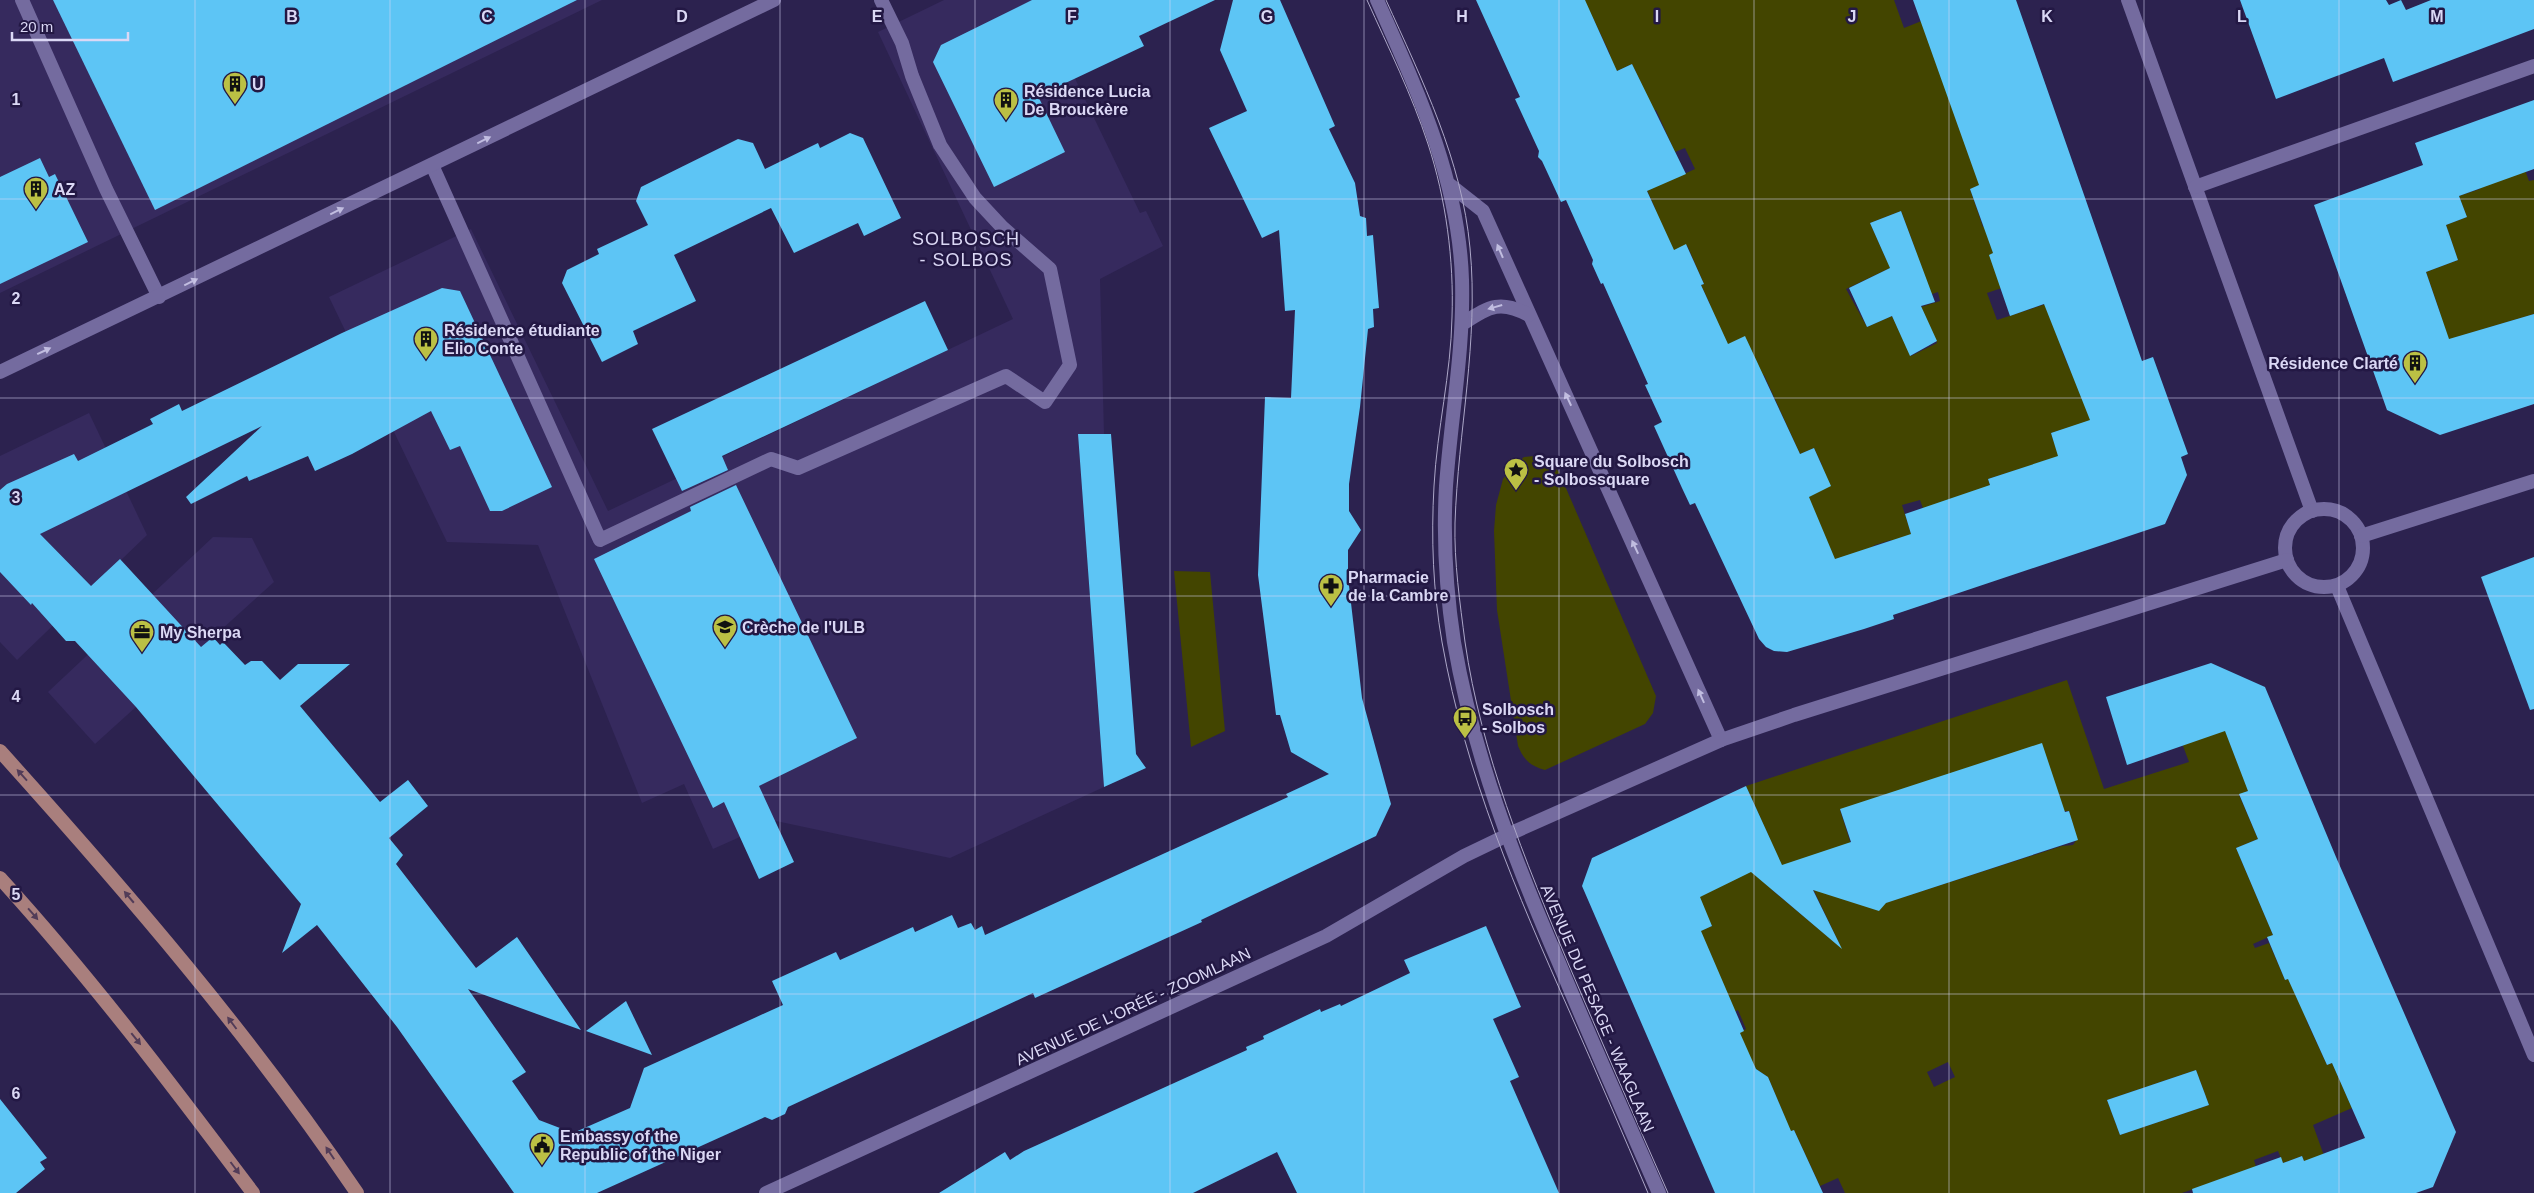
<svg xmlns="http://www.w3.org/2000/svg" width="2534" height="1193" font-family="Helvetica,sans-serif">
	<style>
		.built { fill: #362a5e }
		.green { fill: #434500; fill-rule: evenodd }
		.building { fill: #5dc5f5 }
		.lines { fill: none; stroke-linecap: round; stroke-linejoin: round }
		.service { stroke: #746b9f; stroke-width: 14 }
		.minor { stroke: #746b9f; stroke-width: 14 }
		.tertiary { stroke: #746b9f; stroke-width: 14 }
		.primary { stroke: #a97f7d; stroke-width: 14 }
		.tram { stroke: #aca7c8; stroke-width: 1 }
		.oneway { fill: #c1bde0 }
		.oneway2 { fill: #523c58 }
		.grid { fill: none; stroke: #dbd8f5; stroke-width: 1; stroke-opacity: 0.55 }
		.labels { text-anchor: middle; stroke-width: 5; stroke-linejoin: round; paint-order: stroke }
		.poi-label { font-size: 16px; font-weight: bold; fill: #dbd8f5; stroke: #231844; text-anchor: start }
		.street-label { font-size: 16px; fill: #dbd8f5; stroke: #231844 }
		.neighbourhood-label { font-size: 18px; letter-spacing: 1px; fill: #dbd8f5; stroke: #231844 }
		.grid-label { font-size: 16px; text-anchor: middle; font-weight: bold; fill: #dbd8f5; stroke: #231844; stroke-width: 5; stroke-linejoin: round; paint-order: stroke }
	</style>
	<rect width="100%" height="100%" fill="#2c224f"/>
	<!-- built -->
	<g class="built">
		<polygon points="0,0 602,0 0,293"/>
		<polygon points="944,0 1037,0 1140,213 1146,211 1163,246 1100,279 1104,434 1078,434 1104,787 950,858 776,821 713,849 684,784 642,803 538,545 447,542 329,297 471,229 608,511 1013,319 878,32"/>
		<polygon points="89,413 147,535 17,660 0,642 0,456"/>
		<polygon points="213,537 252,538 274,582 95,744 48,692"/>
	</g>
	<!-- green -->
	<g class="green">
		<path d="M 1577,0 L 1894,0 L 1904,28 L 1924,20 L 1981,185 L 1970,189 L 1983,227 L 1991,224 L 2040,275 L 1987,293 L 1997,320 L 2055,301 L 2061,348 L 2070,370 L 2110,419 L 2077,425 L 2051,433 L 2071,493 L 2026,467 L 1988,479 L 1995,503 L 1924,511 L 1920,500 L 1902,505 L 1913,540 L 1893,546 L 1891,540 L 1875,545 L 1815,584 L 1803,519 L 1817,467 L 1822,465 L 1814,448 L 1800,454 L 1764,375 L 1738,387 L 1724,346 L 1704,307 L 1710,304 L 1701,285 L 1704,284 L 1687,245 L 1662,256 L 1655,208 L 1646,188 L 1669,181 L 1695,169 L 1685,148 L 1675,152 L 1656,110 L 1649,113 L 1636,88 L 1642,85 L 1632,64 L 1606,76 L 1599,60 L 1610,54 L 1593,18 ZM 1901,211 L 1916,251 L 1887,261 L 1870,223 ZM 1890,268 L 1906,303 L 1938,292 L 1940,301 L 1921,307 L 1937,343 L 1911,356 L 1892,316 L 1867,327 L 1846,289 Z"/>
		<polygon points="2521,159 2529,181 2534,180 2534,314 2457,337 2460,345 2413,322 2440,312 2426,272 2458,260 2446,225 2467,217 2459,196 2480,189 2476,176"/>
		<path d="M 1535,456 L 1548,461 L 1559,472 L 1656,696 L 1653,713 L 1645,724 L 1545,770 C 1530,766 1524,760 1518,746 L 1497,610 L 1494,531 L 1496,505 L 1503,479 L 1512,467 L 1524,457 Z"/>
		<polygon points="1174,571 1210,572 1225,731 1191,747"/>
		<path d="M 2067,680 L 2104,789 L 2189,762 L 2177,730 L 2220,717 L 2238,764 L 2254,788 L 2239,795 L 2258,839 L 2236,848 L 2273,935 L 2253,944 L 2255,948 L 2269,943 L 2285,980 L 2306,971 L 2307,1022 L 2327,1065 L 2332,1063 L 2352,1108 L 2313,1125 L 2327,1164 L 2307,1171 L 2302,1156 L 2283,1163 L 2278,1151 L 2254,1160 L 2256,1167 L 2182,1193 L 1845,1193 L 1838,1178 L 1820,1186 L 1794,1130 L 1781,1136 L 1784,1115 L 1768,1077 L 1756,1069 L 1754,1065 L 1752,1066 L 1738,1033 L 1746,1029 L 1738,1010 L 1734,1012 L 1693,934 L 1712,926 L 1680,871 L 1770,839 L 1746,786 ZM 1840,810 L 2069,811 L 2077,839 L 2073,845 L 2062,846 L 1885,903 L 1862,879 ZM 1806,874 L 1840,945 L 1839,946 L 1772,890 ZM 1948,1062 L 1955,1077 L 1934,1087 L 1927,1072 ZM 2196,1070 L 2209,1105 L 2120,1135 L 2107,1100 Z"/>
	</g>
	<!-- building -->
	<g class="building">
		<polygon points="53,0 577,0 155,210"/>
		<polygon points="1032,0 1215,0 1139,36 1144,46 1038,96 1065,152 994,187 933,62 941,45"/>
		<polygon points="1233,0 1280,0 1335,126 1329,129 1355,183 1360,216 1366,218 1367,236 1373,235 1379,308 1373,309 1374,327 1368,329 1360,407 1349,484 1349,511 1361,530 1348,550 1348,577 1362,698 1391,804 1376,836 1201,920 1202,922 1035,998 1033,993 788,1107 785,1114 772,1120 765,1117 597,1193 514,1193 397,1027 317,925 282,953 301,904 136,707 75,641 66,641 32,603 31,605 0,572 0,490 7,484 74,454 78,461 153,424 150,419 179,404 182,411 342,333 442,288 460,291 552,487 502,511 490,511 460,446 450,450 431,411 352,454 315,471 308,456 249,481 247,476 191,504 186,497 262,426 40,534 91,586 120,559 201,647 213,637 220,645 223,642 245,665 251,661 262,661 280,680 298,664 350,664 300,706 380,802 408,780 428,806 389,838 403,855 396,864 476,968 517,937 581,1030 468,989 526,1072 512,1081 539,1120 573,1133 630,1108 644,1068 783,1005 772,981 836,952 840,960 913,927 915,932 952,915 958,928 971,923 975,930 982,926 985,935 1288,797 1286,794 1329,774 1291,752 1280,715 1276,715 1258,575 1265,397 1291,398 1295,310 1285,311 1279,230 1262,238 1209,128 1247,111 1220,50"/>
		<polygon points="1476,0 1585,0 1617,71 1632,64 1686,174 1647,191 1674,250 1686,244 1704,284 1701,285 1728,344 1745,336 1800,454 1814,448 1831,486 1809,497 1835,559 1911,534 1905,514 1990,485 1988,479 2058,456 2051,433 2090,420 2044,304 2010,316 1989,255 1993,253 1970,189 1979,185 1913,0 2016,0 2142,361 2153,357 2188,454 2181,457 2187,475 2165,524 1893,615 1894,619 1864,629 1787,652 1774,651 1766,647 1759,639 1695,503 1690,505 1682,488 1654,426 1662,422 1645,385 1648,384 1603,283 1601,284 1592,264 1593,260 1566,200 1561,202 1542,161 1538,157 1539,151 1515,99 1520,97"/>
		<polygon points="2240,0 2386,0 2389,5 2401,0 2406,10 2431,0 2534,0 2534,29 2393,82 2384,58 2276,99"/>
		<polygon points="2534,100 2534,169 2459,196 2467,217 2446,225 2458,260 2426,272 2449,339 2534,314 2534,404 2440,435 2387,410 2314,205 2423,165 2415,143"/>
		<polygon points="850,133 863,138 901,218 864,236 858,223 794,253 771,208 674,255 696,301 633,331 638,344 602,362 562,283 567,270 599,254 597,249 648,225 636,201 641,187 738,139 753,143 765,169 818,143 820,148"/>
		<polygon points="40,158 49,177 55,174 88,242 0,284 0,177"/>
		<polygon points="1901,211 1935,302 1921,306 1937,341 1910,356 1892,316 1867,327 1849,288 1890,268 1870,223"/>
		<polygon points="925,301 948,350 722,456 728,470 682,491 652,429"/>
		<polygon points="1078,434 1111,434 1136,754 1146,768 1104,787"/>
		<polygon points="736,485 857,738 759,786 794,862 759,879 724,802 713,808 594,559 691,511 690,507"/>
		<polygon points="2534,557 2534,709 2530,710 2481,577"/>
		<polygon points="2211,663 2265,687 2336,857 2456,1132 2433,1187 2416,1193 2193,1193 2192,1189 2281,1157 2283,1163 2302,1156 2304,1161 2365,1138 2332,1063 2327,1065 2288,979 2285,980 2267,937 2273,935 2236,848 2258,839 2239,794 2248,791 2225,731 2127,765 2106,697"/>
		<polygon points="2042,743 2065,812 2069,811 2078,840 1886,903 1879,911 1813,890 1842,949 1751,872 1700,897 1712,926 1701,931 1744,1031 1740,1033 1756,1069 1768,1077 1791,1131 1794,1130 1823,1193 1715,1193 1582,886 1592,858 1746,786 1782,865 1851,842 1840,809"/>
		<polygon points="1486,926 1521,1007 1493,1019 1519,1077 1510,1081 1559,1193 1297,1193 1277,1152 1193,1193 939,1193 1005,1152 1010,1160 1024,1151 1247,1050 1246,1047 1264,1039 1263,1036 1320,1009 1321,1012 1340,1004 1341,1006 1410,973 1404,960"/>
		<polygon points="626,1001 652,1055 586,1031"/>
		<polygon points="2196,1070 2209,1105 2120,1135 2107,1100"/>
		<polygon points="0,1099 47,1158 40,1162 45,1169 16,1193 0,1193"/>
	</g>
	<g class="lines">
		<!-- service -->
		<g class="service">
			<polyline points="22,0 106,189 159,297"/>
			<polyline points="432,165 600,540 771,459 798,468 1006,376 1045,402 1070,365 1050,269 1002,227 975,198 940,145 912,76 902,43 881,0"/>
		</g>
		<!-- minor -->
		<g class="minor">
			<polyline points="2128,0 2312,511"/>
			<polyline points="1450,185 1483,211 1721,740"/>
			<polyline points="2195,187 2534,66"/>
			<path d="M 1462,324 C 1489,307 1499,299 1529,315"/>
			<polyline points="0,372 774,0"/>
			<circle cx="2324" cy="548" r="39"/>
			<polyline points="2361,536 2534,481"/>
			<polyline points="2337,586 2534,1055"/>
			<polyline points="766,1193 1326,936 1464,856 1516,831 1721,740 1794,715 2287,560"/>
		</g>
		<!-- tertiary -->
		<path class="tertiary" d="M 1377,0 C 1417,90 1459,179 1462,280 C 1464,349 1451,417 1446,486 C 1443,538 1446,590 1454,642 C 1473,754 1514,859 1559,963 C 1591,1040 1625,1116 1659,1193"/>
		<!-- primary -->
		<g class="primary">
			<path d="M 0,751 C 127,892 251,1036 357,1193"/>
			<path d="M 0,878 C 91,978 172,1085 253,1193"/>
		</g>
		<!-- tram -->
		<g class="tram">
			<path d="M 1367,0 C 1388,47 1412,95 1428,144 C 1446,199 1454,260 1452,317 C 1451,374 1437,429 1434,486 C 1431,538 1433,591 1442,642 C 1466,776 1516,891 1571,1015 C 1597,1074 1623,1134 1648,1193"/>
			<path d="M 1386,0 C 1422,80 1462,160 1470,248 C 1479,341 1458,431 1455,523 C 1454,562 1460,603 1465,642 C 1481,753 1525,860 1568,963 C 1601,1040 1634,1116 1668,1193"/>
		</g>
	</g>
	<!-- one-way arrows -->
	<defs><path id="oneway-solid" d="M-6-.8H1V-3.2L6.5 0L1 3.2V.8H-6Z" transform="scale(1.25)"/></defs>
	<g class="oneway">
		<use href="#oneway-solid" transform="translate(484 140) rotate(-26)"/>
		<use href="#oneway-solid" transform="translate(337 211) rotate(-26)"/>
		<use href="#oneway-solid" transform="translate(1500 251) rotate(-113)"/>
		<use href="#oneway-solid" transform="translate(191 282) rotate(-26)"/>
		<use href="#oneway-solid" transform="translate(1495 307) rotate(164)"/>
		<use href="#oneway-solid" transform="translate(44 351) rotate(-25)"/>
		<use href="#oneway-solid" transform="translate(1568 399) rotate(-115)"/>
		<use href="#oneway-solid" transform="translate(1635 547) rotate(-115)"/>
		<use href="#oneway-solid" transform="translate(1701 696) rotate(-114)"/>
	</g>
	<g class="oneway2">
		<use href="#oneway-solid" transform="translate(22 775) rotate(-132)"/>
		<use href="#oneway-solid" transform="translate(129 897) rotate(-130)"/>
		<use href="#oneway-solid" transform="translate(33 914) rotate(49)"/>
		<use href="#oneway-solid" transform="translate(232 1023) rotate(-127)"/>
		<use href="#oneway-solid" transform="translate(136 1039) rotate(51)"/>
		<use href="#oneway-solid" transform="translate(330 1153) rotate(-124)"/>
		<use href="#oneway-solid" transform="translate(235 1168) rotate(53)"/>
	</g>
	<!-- grid -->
	<path class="grid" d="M 195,0 L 195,1193M 390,0 L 390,1193M 585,0 L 585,1193M 780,0 L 780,1193M 975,0 L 975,1193M 1170,0 L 1170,1193M 1364,0 L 1364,1193M 1559,0 L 1559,1193M 1754,0 L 1754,1193M 1949,0 L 1949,1193M 2144,0 L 2144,1193M 2339,0 L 2339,1193M 0,199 L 2534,199M 0,398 L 2534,398M 0,596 L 2534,596M 0,795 L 2534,795M 0,994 L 2534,994"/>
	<!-- icons -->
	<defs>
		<symbol id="building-pin" viewBox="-11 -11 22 30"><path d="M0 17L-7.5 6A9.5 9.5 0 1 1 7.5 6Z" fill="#bbc044" stroke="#231844"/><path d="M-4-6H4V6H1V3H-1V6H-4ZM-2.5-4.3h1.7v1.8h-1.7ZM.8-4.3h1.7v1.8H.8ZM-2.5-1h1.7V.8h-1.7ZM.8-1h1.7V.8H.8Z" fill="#111"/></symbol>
		<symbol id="sight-pin" viewBox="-11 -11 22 30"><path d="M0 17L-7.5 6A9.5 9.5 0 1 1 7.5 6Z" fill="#bbc044" stroke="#231844"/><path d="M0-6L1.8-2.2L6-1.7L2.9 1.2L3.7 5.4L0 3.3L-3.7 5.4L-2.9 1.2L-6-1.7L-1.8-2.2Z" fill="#111"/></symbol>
		<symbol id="pharmacy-pin" viewBox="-11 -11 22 30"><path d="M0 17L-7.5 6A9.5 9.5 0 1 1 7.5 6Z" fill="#bbc044" stroke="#231844"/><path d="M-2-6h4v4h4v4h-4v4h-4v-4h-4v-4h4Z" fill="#111"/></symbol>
		<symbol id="school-pin" viewBox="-11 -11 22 30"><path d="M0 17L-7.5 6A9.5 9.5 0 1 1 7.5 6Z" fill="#bbc044" stroke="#231844"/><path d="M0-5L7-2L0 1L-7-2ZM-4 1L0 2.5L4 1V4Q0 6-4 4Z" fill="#111"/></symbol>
		<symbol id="office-pin" viewBox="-11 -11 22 30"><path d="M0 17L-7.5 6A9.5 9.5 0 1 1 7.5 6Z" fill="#bbc044" stroke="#231844"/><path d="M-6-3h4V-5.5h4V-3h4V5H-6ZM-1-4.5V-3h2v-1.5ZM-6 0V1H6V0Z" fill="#111"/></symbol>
		<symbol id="bus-pin" viewBox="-11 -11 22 30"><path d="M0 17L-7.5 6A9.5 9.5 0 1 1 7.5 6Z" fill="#bbc044" stroke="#231844"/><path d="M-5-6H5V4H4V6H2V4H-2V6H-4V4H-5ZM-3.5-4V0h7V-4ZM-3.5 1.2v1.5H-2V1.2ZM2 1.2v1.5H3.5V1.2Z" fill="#111"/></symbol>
		<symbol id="civic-pin" viewBox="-11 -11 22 30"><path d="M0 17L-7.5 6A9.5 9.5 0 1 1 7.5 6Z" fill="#bbc044" stroke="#231844"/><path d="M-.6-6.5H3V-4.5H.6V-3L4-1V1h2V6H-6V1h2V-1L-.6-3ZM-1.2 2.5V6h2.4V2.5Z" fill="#111"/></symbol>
	</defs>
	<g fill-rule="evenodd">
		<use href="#building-pin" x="221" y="70" width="28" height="38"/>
		<use href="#building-pin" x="992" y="86" width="28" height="38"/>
		<use href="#building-pin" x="22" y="175" width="28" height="38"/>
		<use href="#building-pin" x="412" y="325" width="28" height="38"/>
		<use href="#building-pin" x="2401" y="349" width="28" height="38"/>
		<use href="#sight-pin" x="1502" y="456" width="28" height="38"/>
		<use href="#pharmacy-pin" x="1317" y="572" width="28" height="38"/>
		<use href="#school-pin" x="711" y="613" width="28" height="38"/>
		<use href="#office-pin" x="128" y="618" width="28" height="38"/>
		<use href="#bus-pin" x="1451" y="704" width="28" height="38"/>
		<use href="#civic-pin" x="528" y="1131" width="28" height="38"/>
	</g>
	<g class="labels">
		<!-- poi labels -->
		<g class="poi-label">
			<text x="252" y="90">U</text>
			<text x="1024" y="97">Résidence Lucia<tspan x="1024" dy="18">De Brouckère</tspan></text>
			<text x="54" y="195">AZ</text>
			<text x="444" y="336">Résidence étudiante<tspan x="444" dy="18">Elio Conte</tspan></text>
			<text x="2398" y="369" text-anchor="end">Résidence Clarté</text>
			<text x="1534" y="467">Square du Solbosch<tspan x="1534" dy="18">- Solbossquare</tspan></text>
			<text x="1348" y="583">Pharmacie<tspan x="1348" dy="18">de la Cambre</tspan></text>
			<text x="742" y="633">Crèche de l'ULB</text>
			<text x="160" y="638">My Sherpa</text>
			<text x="1482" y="715">Solbosch<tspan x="1482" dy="18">- Solbos</tspan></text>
			<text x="560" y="1142">Embassy of the<tspan x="560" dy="18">Republic of the Niger</tspan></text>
		</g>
		<!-- street labels -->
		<g class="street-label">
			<text transform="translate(1133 1006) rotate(-25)" y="6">AVENUE DE L'ORÉE - ZOOMLAAN</text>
			<text transform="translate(1598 1008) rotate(67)" y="6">AVENUE DU PESAGE - WAAGLAAN</text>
		</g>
		<!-- neighbourhood labels -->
		<g class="neighbourhood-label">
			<text x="966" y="245">SOLBOSCH<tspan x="966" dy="21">- SOLBOS</tspan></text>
		</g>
	</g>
	<g class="grid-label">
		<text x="292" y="22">B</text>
		<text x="487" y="22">C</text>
		<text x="682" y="22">D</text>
		<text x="877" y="22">E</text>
		<text x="1072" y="22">F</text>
		<text x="1267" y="22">G</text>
		<text x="1462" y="22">H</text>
		<text x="1657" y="22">I</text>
		<text x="1852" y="22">J</text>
		<text x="2047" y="22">K</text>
		<text x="2242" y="22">L</text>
		<text x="2437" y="22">M</text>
		<text x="16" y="105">1</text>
		<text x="16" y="304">2</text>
		<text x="16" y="503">3</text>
		<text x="16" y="702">4</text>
		<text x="16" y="900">5</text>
		<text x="16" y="1099">6</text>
	</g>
	<!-- scale -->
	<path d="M12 32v8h116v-8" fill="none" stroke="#dbd8f5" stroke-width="2.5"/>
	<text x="20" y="32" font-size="15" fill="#dbd8f5" stroke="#231844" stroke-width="4" paint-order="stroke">20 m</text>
</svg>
